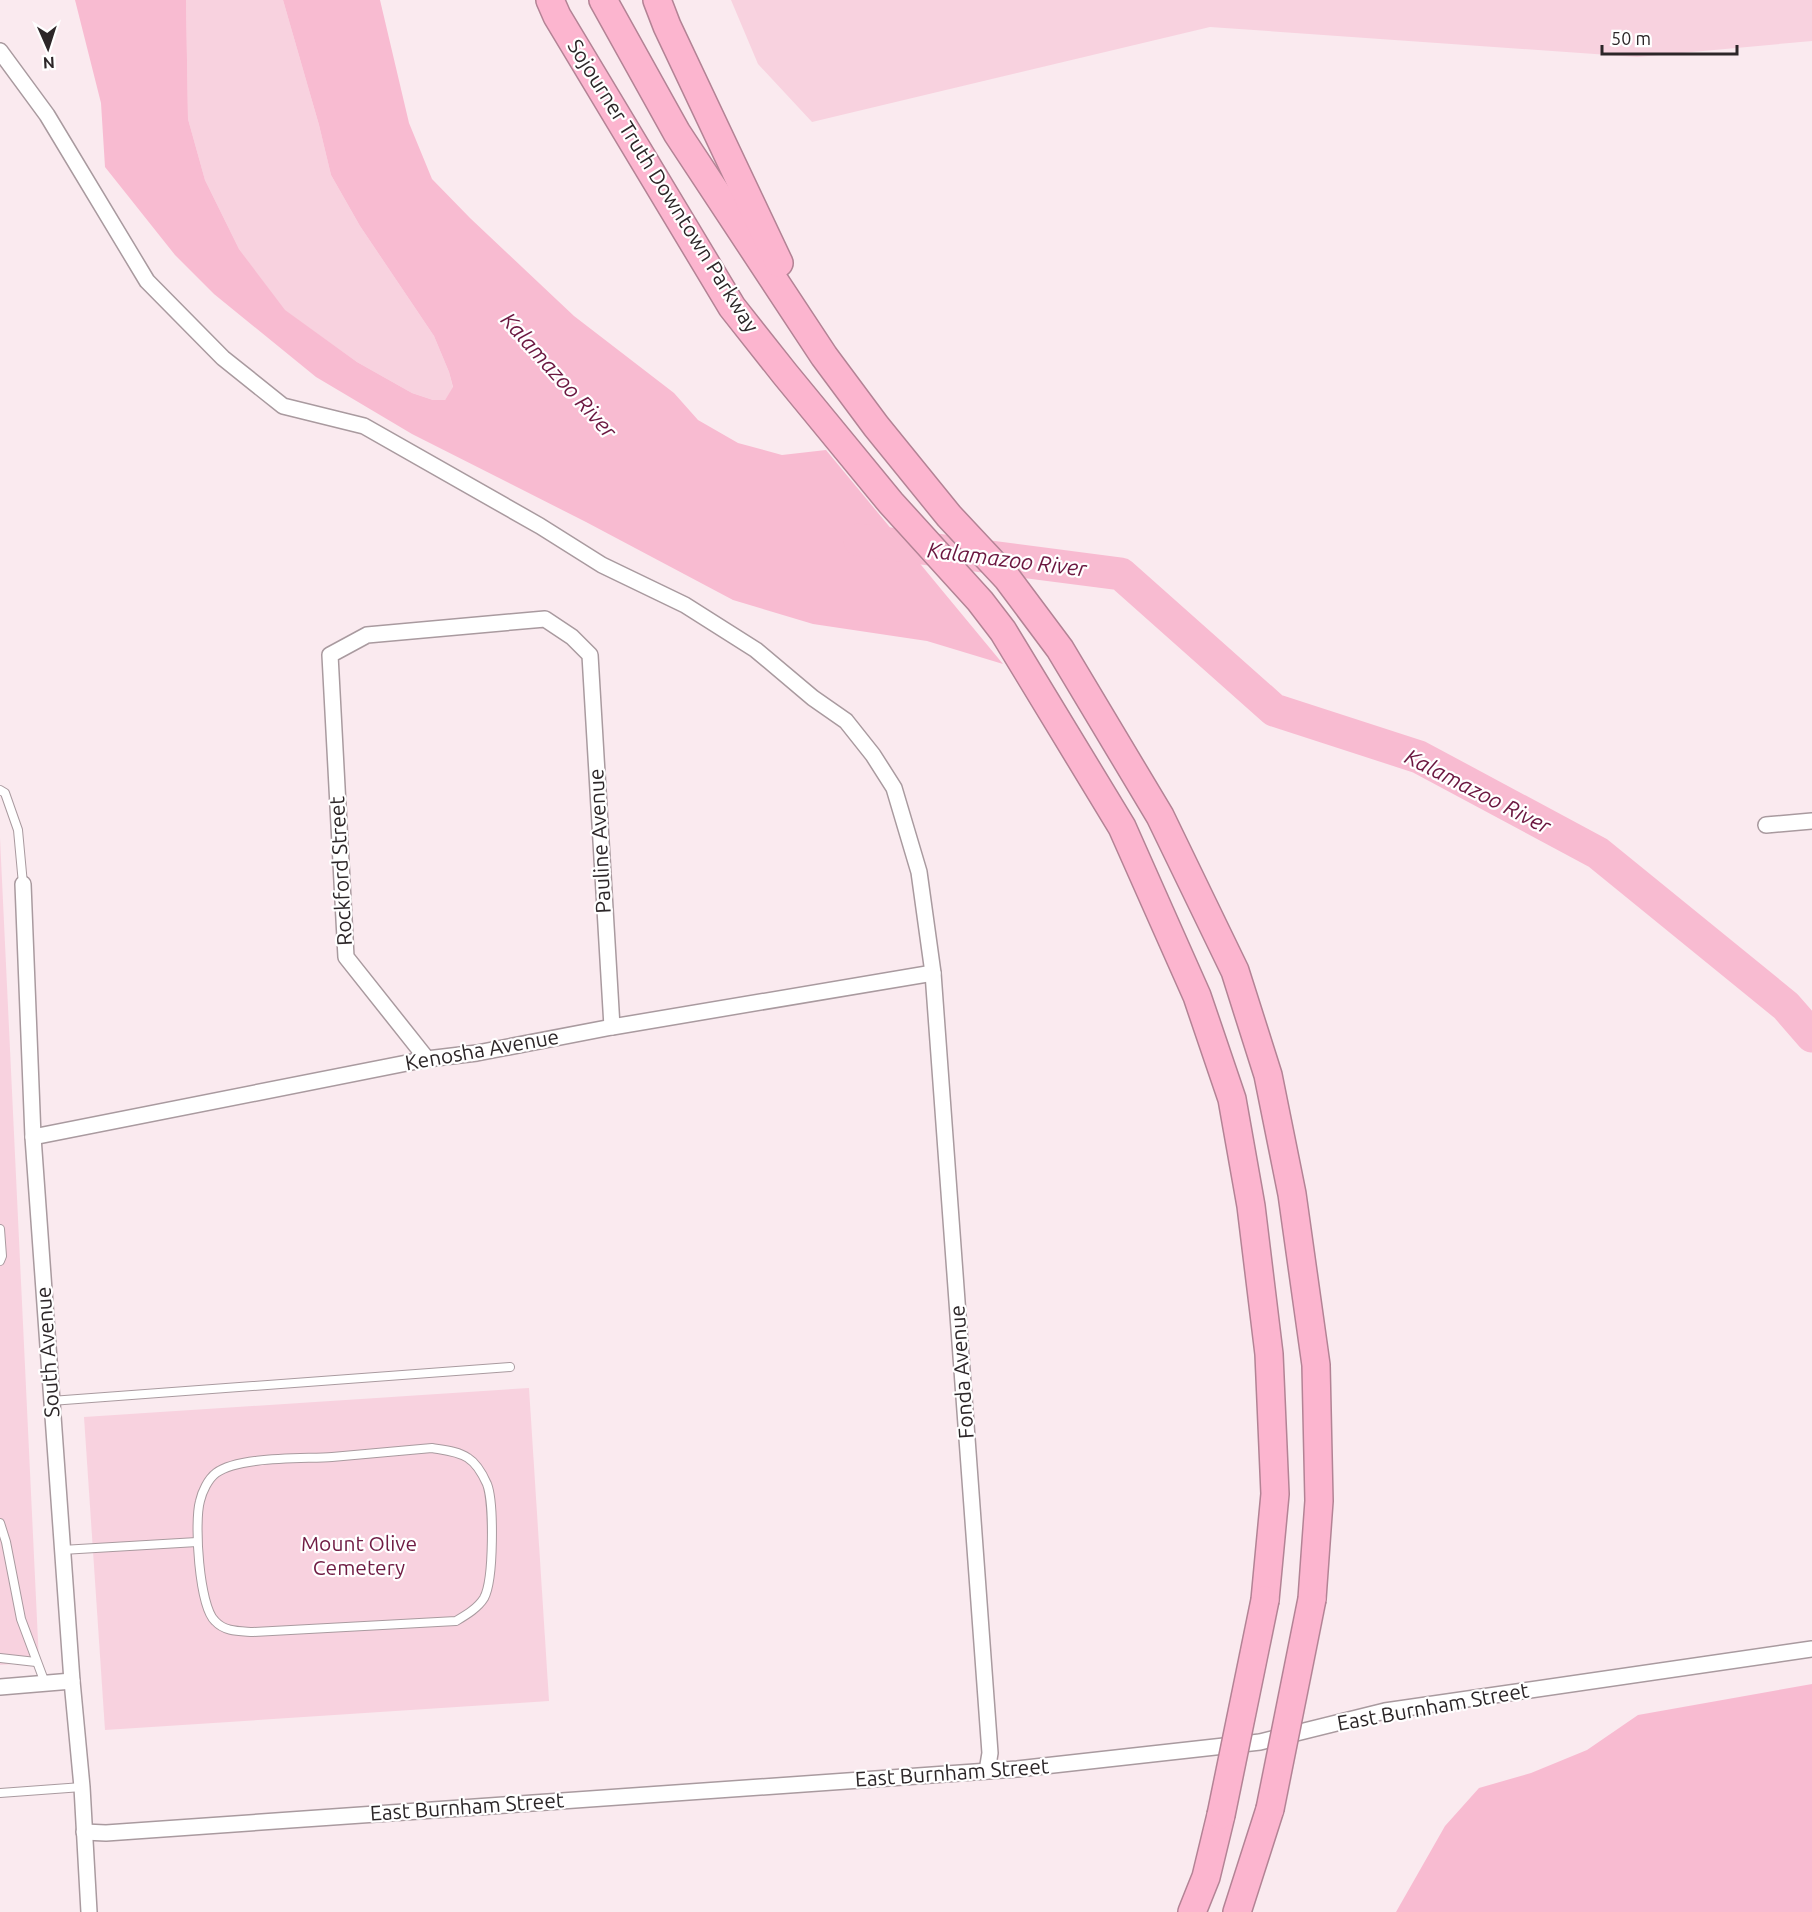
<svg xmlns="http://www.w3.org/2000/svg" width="1812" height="1912" font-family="Ubuntu,sans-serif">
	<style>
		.green { fill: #f8d2df }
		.water { fill: #f8bbd1 }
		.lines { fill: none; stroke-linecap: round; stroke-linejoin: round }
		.river { stroke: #f8bbd1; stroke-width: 33 }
		.lane-casing { stroke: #a99a9f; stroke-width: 10 }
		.street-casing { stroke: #a99a9f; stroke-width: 18 }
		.highway-casing { stroke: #b38395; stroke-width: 30 }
		.lane { stroke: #fff; stroke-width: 8 }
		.street { stroke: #fff; stroke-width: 15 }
		.highway { stroke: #fcb5cf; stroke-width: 27 }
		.highway-bridge-casing { stroke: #b38395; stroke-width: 30; stroke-linecap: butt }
		.highway-bridge { stroke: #fcb5cf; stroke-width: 27 }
		.labels { text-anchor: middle; stroke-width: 4.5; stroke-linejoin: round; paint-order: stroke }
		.street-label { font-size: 21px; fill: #2c2628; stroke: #fff }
		.park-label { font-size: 21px; fill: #6f1b43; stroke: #fff }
		.water-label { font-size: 22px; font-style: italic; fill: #6b1740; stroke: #fff }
	</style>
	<rect width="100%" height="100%" fill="#faeaef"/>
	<!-- green -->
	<g class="green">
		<polygon points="186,0 283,0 319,125 331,175 360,226 434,336 449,372 453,388 445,400 433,400 412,393 396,384 357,362 284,310 239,249 205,180 188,119"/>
		<polygon points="731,0 1812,0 1812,41 1637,57 1210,27 812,122 758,64"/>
		<polygon points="0,838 39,1662 0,1665"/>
		<polygon points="529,1388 549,1701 105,1730 84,1417"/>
	</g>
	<!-- water -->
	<g class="water">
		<polygon points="75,0 186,0 188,119 205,180 239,249 285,310 357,362 396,384 412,393 433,400 445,400 453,387 449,372 434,336 360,226 331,175 319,125 283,0 380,0 409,123 432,179 470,218 574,316 674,393 698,420 738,443 782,455 826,450 1003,664 927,641 813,624 733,600 586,522 412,434 316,377 214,294 175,255 105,167 101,103"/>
		<polygon points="1812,1684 1812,1912 1396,1912 1445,1826 1479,1788 1531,1773 1587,1750 1638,1715"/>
	</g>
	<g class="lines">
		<!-- river -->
		<polyline class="river" points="860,540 1121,574 1274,710 1419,757 1598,853 1786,1006 1812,1036"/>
		<defs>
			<g id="lane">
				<polyline points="0,790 5,793 18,830 23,884"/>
				<polyline points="0,1229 2,1256 0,1261"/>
				<polyline points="51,1401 510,1367"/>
				<path d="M 432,1448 C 444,1450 458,1451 468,1458 C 476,1463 483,1475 487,1484 C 494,1502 494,1580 484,1598 C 478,1608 466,1615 456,1621 L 253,1632 C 239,1631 225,1632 215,1621 C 199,1606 194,1522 200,1501 C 202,1492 208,1479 216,1473 C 239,1456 303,1459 332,1457 C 366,1454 399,1451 432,1448 Z"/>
				<polyline points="0,1523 6,1542 21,1619 45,1683"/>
				<polyline points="62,1550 197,1542"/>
				<polyline points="0,1658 36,1662"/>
				<polyline points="0,1793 82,1787"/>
			</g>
			<g id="street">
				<polyline points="0,51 47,115 147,281 223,358 283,406 364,426 540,526 602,565 685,605 756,650 813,698 846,721 873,755 894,788 919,872 933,973 990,1753 987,1771"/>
				<polyline points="1766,825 1812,821"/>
				<polyline points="23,884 33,1137 72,1681 82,1787 89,1912"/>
				<polyline points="427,1059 346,957 330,655 367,635 545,619 572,637 590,655 612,1027"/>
				<polyline points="33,1137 427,1059 477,1053 612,1027 933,973"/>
				<polyline points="0,1687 72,1681"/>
				<polyline points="84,1832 106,1833 1017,1769 1260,1742 1385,1711 1812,1649"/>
			</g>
			<g id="highway">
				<polyline points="550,0 557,16 732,307 785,374 891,503 980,601 1003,631 1122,827 1197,996 1232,1099 1251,1206 1269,1354 1275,1494 1265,1600"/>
				<polyline points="603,0 677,133 824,356 876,426 949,516 1007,578 1060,649 1160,816 1235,971 1268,1075 1292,1194 1316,1365 1319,1501 1312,1599"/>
				<polyline points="657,0 667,26 779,263"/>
				<polyline points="1192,1912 1206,1877 1221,1815"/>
				<polyline points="1237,1912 1270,1809"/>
			</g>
		</defs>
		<!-- lane casing -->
		<use href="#lane" class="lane-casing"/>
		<!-- street casing -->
		<use href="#street" class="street-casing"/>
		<!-- highway casing -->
		<use href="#highway" class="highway-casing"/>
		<!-- lane -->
		<use href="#lane" class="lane"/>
		<!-- street -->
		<use href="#street" class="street"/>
		<!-- highway -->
		<use href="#highway" class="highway"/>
		<defs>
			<g id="highway-bridge">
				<polyline points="1270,1809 1312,1599"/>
				<polyline points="1221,1815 1265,1600"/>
			</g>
		</defs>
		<!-- highway-bridge casing -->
		<use href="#highway-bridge" class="highway-bridge-casing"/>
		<!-- highway-bridge -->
		<use href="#highway-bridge" class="highway-bridge"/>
	</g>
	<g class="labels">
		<!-- street labels -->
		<g class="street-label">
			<text transform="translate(663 186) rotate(58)" y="7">Sojourner Truth Downtown Parkway</text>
			<text transform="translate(600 841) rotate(-93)" y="7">Pauline Avenue</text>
			<text transform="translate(341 871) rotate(-93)" y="7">Rockford Street</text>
			<text transform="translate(482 1050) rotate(-10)" y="7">Kenosha Avenue</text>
			<text transform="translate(48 1352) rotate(-94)" y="7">South Avenue</text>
			<text transform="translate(962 1372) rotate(-94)" y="7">Fonda Avenue</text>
			<text transform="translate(1433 1707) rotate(-10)" y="7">East Burnham Street</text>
			<text transform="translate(952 1773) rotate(-4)" y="7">East Burnham Street</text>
			<text transform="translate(467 1807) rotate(-4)" y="7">East Burnham Street</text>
		</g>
		<!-- park labels -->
		<g class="park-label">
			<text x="359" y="1551">Mount Olive<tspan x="359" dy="24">Cemetery</tspan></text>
		</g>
		<!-- water labels -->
		<g class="water-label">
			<text transform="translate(559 375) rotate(48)" y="8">Kalamazoo River</text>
			<text transform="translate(1007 559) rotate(7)" y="8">Kalamazoo River</text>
			<text transform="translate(1478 791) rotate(27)" y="8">Kalamazoo River</text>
		</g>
	</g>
	<!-- north arrow -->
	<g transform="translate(48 48) rotate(177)" stroke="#ffffff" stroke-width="4.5" paint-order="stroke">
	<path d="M0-4.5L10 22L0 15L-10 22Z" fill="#2c2628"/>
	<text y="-9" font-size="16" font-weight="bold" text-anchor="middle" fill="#2c2628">N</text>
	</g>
	<!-- scale -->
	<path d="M1602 45v9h135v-9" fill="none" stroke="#2c2628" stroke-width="3"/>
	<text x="1611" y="45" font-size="18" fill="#2c2628" stroke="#ffffff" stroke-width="4.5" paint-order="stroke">50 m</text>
</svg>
